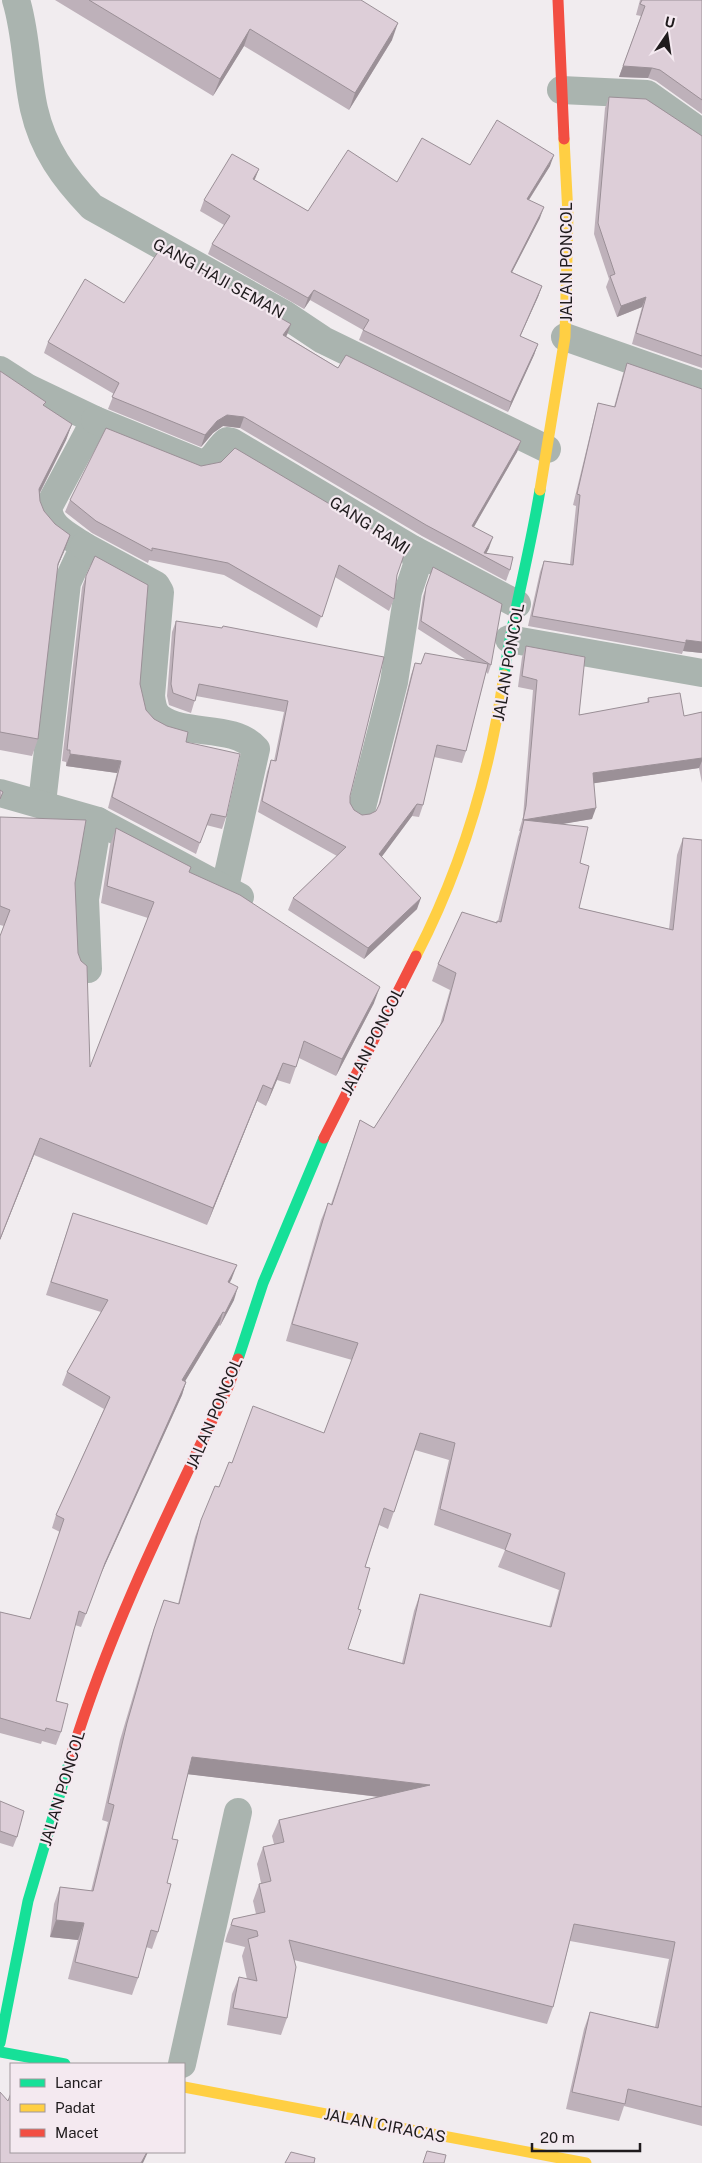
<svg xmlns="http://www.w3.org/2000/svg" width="702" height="2163" font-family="'Public Sans',sans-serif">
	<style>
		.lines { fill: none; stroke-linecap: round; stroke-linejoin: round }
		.street { stroke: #aab4af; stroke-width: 28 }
		.fast { stroke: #16e098; stroke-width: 11 }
		.slow { stroke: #ffcf43; stroke-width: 11 }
		.jam { stroke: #f24e42; stroke-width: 11 }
		.wall { fill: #beb1ba; fill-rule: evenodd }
		.shaded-wall { fill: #9b9097 }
		.building { fill: #ddced8; stroke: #9b9097; fill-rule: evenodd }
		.labels { text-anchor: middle; stroke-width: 4.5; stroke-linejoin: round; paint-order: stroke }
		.street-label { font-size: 16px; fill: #1f1b1d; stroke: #f4e9f0 }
	</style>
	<rect width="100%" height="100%" fill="#f1ecef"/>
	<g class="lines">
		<!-- street -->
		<g class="street">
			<path d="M 16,0 C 27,36 26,73 34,109 C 43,149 64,178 92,207 L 284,314 L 323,340 L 547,449"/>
			<polyline points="561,90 647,94 702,133"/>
			<polyline points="565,337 702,385"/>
			<path d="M 0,370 L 28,388 L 95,420 L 49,506 C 46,526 70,536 84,546 L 67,583 L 42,803"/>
			<path d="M 95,420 L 198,462 C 214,465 216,449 227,441 L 232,442 L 414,550 L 517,604"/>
			<path d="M 84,546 L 156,585 L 160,592 L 151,696 C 152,704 153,713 160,718 C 186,737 233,723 256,749 L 225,887"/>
			<polyline points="509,639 702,673"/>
			<polyline points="0,793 98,821 240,897"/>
			<polyline points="361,811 394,682 408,592 417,565 414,550"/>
			<polyline points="88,969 85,899 98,821"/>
			<polyline points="182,2064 238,1812"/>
		</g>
		<!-- fast -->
		<g class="fast">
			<path d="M 504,675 C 513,613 530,552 540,490"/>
			<polyline points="238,1359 263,1283 324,1138"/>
			<polyline points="0,2043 28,1901 72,1753"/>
			<polyline points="0,2052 65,2064"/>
		</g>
		<!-- slow -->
		<g class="slow">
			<polyline points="540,490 565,337 568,215 564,139"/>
			<path d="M 416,956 C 462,867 490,773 504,675"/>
			<polyline points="184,2087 586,2163"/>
		</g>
		<!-- jam -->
		<g class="jam">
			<polyline points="558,0 564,139"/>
			<polyline points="324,1138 416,956"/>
			<path d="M 72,1753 C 111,1625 172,1505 229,1385 L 238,1359"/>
		</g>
	</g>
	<!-- wall -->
	<g class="wall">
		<polygon points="55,0 361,0 392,40 349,110 244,46 213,96"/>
		<polygon points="640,0 702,0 702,114 656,81 648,78 619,77 641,16 636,15"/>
		<polygon points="609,97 702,136 702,368 632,344 642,307 617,317 606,287 609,279 594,234 605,108"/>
		<polygon points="470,165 550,166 529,200 540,218 512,272 542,286 538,297 520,336 538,344 534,355 508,412 359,340 363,330 310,300 304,309 208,254 212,244 224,225 200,211 204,200 255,180 308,211 397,182"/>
		<polygon points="124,303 291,324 286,336 338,368 521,441 517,452 474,527 489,548 486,553 510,570 506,581 422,536 240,428 223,426 213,433 201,447 108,409 114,394 44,353 48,342"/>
		<polygon points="627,363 702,653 683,651 682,654 528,626 540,572 544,561 570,564 576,506 573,505 595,414 598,403 614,407 623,374"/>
		<polygon points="0,371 46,402 44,406 72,424 66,440 40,493 40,501 44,511 55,524 70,535 57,568 38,739 32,756 0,750"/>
		<polygon points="70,500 397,575 394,599 389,611 335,577 317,628 224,575 149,560 148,563 92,533 65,512"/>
		<polygon points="433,567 491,665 488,674 486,672 466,751 462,763 434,757 423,805 419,817 412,816 381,857 417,909 364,959 288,910 293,898 337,856 258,812 267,772 271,760 274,761 284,712 196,696 191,713 169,705 167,696 172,632 176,621 384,657 350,796 350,803 354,810 362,815 370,814 376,811 378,807 411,675 415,663 421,664 468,661 418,629 423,596"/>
		<polygon points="86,576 140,684 146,710 154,719 186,742 226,817 222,829 206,825 196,854 108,808 117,773 66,766 66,762 62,761 82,587"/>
		<path d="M 526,646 L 579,715 L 647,703 L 648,698 L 684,716 L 702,712 L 702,783 L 699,768 L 594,783 L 592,819 L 560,824 L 580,863 L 579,908 L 669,929 L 677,855 L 683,838 L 702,840 L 702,2126 L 624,2106 L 619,2121 L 566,2109 L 584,2029 L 590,2012 L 655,2027 L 669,1959 L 570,1941 L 553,2007 L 547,2024 L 294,1960 L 287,2018 L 281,2035 L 227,2025 L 232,1994 L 239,1977 L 247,1979 L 242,1956 L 245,1947 L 225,1942 L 227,1935 L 233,1919 L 256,1914 L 253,1901 L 259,1884 L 261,1883 L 257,1864 L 263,1847 L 274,1844 L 272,1836 L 279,1820 L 379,1797 L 188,1774 L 172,1839 L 167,1883 L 158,1932 L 152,1949 L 146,1947 L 138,1978 L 132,1995 L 68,1979 L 78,1940 L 50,1937 L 54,1904 L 60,1887 L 91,1891 L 108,1822 L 102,1820 L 120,1740 L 148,1646 L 164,1600 L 178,1604 L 195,1537 L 201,1520 L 232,1463 L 324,1433 L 352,1360 L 286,1341 L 321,1220 L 328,1203 L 331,1204 L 360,1120 L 374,1128 L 440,1025 L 450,990 L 432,981 L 438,964 L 498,921 L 518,837 L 520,831 L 519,831 L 523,817 L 533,690 L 518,687 L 522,657 ZM 415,1450 L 449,1460 L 434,1525 L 505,1550 L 498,1567 L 559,1590 L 549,1627 L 420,1594 L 414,1611 L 402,1663 L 348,1649 L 358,1609 L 365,1567 L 379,1525 L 388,1529 Z"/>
		<polygon points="0,817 75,883 78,953 90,1067 148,918 101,903 110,845 116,828 189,872 374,1003 336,1076 299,1058 290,1084 277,1080 266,1106 257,1101 207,1225 34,1155 0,1240 0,936 4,926 0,925"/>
		<polygon points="73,1213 232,1278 230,1282 234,1300 220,1326 219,1325 185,1381 186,1382 182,1395 100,1576 81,1627 75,1625 56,1701 61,1732 56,1745 42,1741 41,1744 0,1733 0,1612 30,1619 60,1532 52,1528 56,1515 104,1409 62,1385 67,1372 101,1312 46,1295"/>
		<polygon points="0,1801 17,1837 13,1847 0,1843"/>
	</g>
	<!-- shaded-wall -->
	<g class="shaded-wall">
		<polygon points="398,23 392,40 349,110 355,93"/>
		<polygon points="250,29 244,46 213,96 220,79"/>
		<polygon points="623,66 652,68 648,78 619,77"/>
		<polygon points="554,155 550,166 523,209 527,199"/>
		<polygon points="259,169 255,179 249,189 253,179"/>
		<polygon points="544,207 540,218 507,282 511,272"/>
		<polygon points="542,286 538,297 516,346 520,336"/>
		<polygon points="314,290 310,300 304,309 308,298"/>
		<polygon points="646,297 642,307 617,317 621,306"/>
		<polygon points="291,324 287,335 279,346 283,335"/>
		<polygon points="538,344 534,355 508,412 511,402"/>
		<polygon points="227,415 244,417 240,428 223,426 213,433 201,447 205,435 217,421"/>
		<polygon points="72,424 66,440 33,506 39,489"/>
		<polygon points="521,441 517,452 468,537 472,526"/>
		<polygon points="70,535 64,552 51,581 58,564"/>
		<polygon points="493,537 489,548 485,556 484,553"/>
		<polygon points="686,640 702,642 702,653 683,651"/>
		<polygon points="70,754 121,761 117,773 66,766"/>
		<polygon points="702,758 702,761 699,768 589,784 593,773"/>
		<polygon points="417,804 412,816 375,866 379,854"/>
		<polygon points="596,808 592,819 522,831 524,820"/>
		<polygon points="421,898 417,909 364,959 368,948"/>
		<polygon points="380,987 374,1003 336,1076 342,1059"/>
		<polygon points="283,1063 277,1080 266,1106 272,1089"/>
		<polygon points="263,1085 257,1101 207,1225 213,1208"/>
		<polygon points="40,1138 34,1155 0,1240 0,1239"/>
		<polygon points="237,1265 232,1278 223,1295 228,1282"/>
		<polygon points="238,1287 234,1300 220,1326 225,1313"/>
		<polygon points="223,1312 219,1325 178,1393 182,1380"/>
		<polygon points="186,1382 182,1395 100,1576 81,1627 105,1563"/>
		<polygon points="192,1757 430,1785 423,1802 186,1774"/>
		<polygon points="56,1920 84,1923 78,1940 50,1937"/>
		<polygon points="147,2152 148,2152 143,2163 141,2163"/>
	</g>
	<!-- building -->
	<g class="building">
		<polygon points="89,0 361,0 398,23 355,93 250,29 220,79"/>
		<polygon points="642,0 702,0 702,100 660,70 652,68 623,66 645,6 640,4"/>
		<polygon points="609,97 646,99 702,136 702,356 636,333 646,297 621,306 610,276 615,274 598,223"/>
		<polygon points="497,120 554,155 527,199 544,207 511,272 542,286 520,336 538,344 511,402 363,330 369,320 314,290 308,298 212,244 230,216 204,200 232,154 259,169 253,179 308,211 348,150 397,182 422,138 470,165"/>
		<polygon points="160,249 291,324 283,335 338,368 346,355 521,441 472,526 493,537 484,553 513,557 510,570 426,525 244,417 227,415 217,421 205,435 112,397 119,383 48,342 85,279 124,303"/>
		<polygon points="627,363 702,389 702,642 686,640 686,643 532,616 544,561 573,565 580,495 577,494 598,403 615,407"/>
		<polygon points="0,371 46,402 43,405 72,424 39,489 40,501 44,511 55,524 70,535 58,564 38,739 0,732"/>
		<polygon points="106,428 201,466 221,462 235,448 404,548 405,552 397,575 394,599 339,565 322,617 228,563 152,548 152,551 96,521 70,500"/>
		<polygon points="95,556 148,585 140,684 146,710 154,719 167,726 188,732 186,742 240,754 226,817 211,814 200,843 112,797 121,761 70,754 70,750 67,750 86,576"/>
		<polygon points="433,567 502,604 491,665 421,621 426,587"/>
		<polygon points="176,621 222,628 223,626 384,657 350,796 350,803 354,810 362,815 370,814 376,811 380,803 415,663 421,664 425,653 488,664 466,751 437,745 423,805 417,804 379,854 421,898 368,948 293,898 346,847 262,801 271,760 276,761 288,701 199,684 195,701 173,693 171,684"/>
		<polygon points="526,646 585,657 579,715 649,702 648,698 680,693 684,716 702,712 702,758 593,773 596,808 523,820 526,806 537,680 522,676"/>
		<polygon points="0,790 3,792 0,799"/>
		<polygon points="0,817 86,820 75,883 78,953 81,961 87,966 90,1067 154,902 107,886 116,828 191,867 189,872 240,895 380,987 342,1059 304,1041 296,1067 283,1063 272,1089 263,1085 213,1208 40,1138 0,1239 0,936 10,910 0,906"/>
		<path d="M 524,820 L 588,827 L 580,863 L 589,866 L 579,908 L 673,930 L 683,838 L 702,840 L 702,2107 L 628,2089 L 625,2104 L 572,2092 L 590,2012 L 658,2028 L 675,1942 L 574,1924 L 553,2007 L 289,1940 L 296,1967 L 287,2018 L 233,2008 L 239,1977 L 257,1981 L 248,1939 L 258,1936 L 257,1931 L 231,1925 L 233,1919 L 265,1912 L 259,1884 L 271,1881 L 263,1847 L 284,1842 L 279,1820 L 430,1785 L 192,1757 L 172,1839 L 178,1840 L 167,1883 L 171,1884 L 158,1932 L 151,1930 L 138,1978 L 75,1962 L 84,1923 L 56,1920 L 60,1887 L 93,1891 L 114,1805 L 108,1803 L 127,1723 L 154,1629 L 164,1600 L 179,1604 L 201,1520 L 215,1486 L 219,1487 L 229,1462 L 232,1463 L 253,1406 L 324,1433 L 358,1343 L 292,1324 L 328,1203 L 332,1205 L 360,1120 L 374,1128 L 443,1021 L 456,973 L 438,964 L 462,912 L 497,923 L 497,921 L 501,922 ZM 420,1433 L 455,1443 L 440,1509 L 511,1534 L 505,1550 L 565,1573 L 551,1627 L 420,1594 L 404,1664 L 348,1649 L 361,1610 L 358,1609 L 370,1568 L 365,1567 L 384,1508 L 394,1512 Z"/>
		<polygon points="73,1213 237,1265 228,1282 238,1287 225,1313 223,1312 182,1380 186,1382 105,1563 86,1614 79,1611 56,1701 68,1704 61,1732 46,1728 45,1731 0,1718 0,1612 30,1619 64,1519 56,1515 110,1397 67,1372 108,1300 51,1282"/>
		<polygon points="0,1801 24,1811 17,1837 0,1831"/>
		<polygon points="0,2092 8,2101 11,2093 11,2152 147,2152 141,2163 0,2163"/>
		<polygon points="427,2151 446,2155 444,2163 423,2163"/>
		<polygon points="291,2152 315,2158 314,2163 285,2163"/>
	</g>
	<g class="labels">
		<!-- street labels -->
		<g class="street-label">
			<text transform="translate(566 262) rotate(-90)" y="6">JALAN PONCOL</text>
			<text transform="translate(219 278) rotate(29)" y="6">GANG HAJI SEMAN</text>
			<text transform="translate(370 525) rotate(33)" y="6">GANG RAMI</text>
			<text transform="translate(508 662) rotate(-80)" y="6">JALAN PONCOL</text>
			<text transform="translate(372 1041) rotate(-63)" y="6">JALAN PONCOL</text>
			<text transform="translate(214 1413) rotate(-67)" y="6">JALAN PONCOL</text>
			<text transform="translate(62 1788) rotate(-73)" y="6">JALAN PONCOL</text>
			<text transform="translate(385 2125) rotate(11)" y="6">JALAN CIRACAS</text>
		</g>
	</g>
	<!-- legend -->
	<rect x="10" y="2063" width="175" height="90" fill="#f4e9f0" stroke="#9f979c"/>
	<rect x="20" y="2079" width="25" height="8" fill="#16e098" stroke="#9f979c"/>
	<text x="55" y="2088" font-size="15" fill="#1f1b1d">Lancar</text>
	<rect x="20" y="2104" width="25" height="8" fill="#ffcf43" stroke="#9f979c"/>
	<text x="55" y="2113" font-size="15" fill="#1f1b1d">Padat</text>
	<rect x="20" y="2129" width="25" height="8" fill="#f24e42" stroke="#9f979c"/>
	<text x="55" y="2138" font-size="15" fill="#1f1b1d">Macet</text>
	<!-- north arrow -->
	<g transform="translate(667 35) rotate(13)" stroke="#f4e9f0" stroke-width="4" paint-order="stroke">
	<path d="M0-4L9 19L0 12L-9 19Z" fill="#1f1b1d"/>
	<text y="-8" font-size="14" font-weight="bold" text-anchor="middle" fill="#1f1b1d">U</text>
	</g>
	<!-- scale -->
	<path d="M532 2143v8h108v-8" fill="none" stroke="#1f1b1d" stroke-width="2.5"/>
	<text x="540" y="2143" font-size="15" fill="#1f1b1d" stroke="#f4e9f0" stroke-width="4" paint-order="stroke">20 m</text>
</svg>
